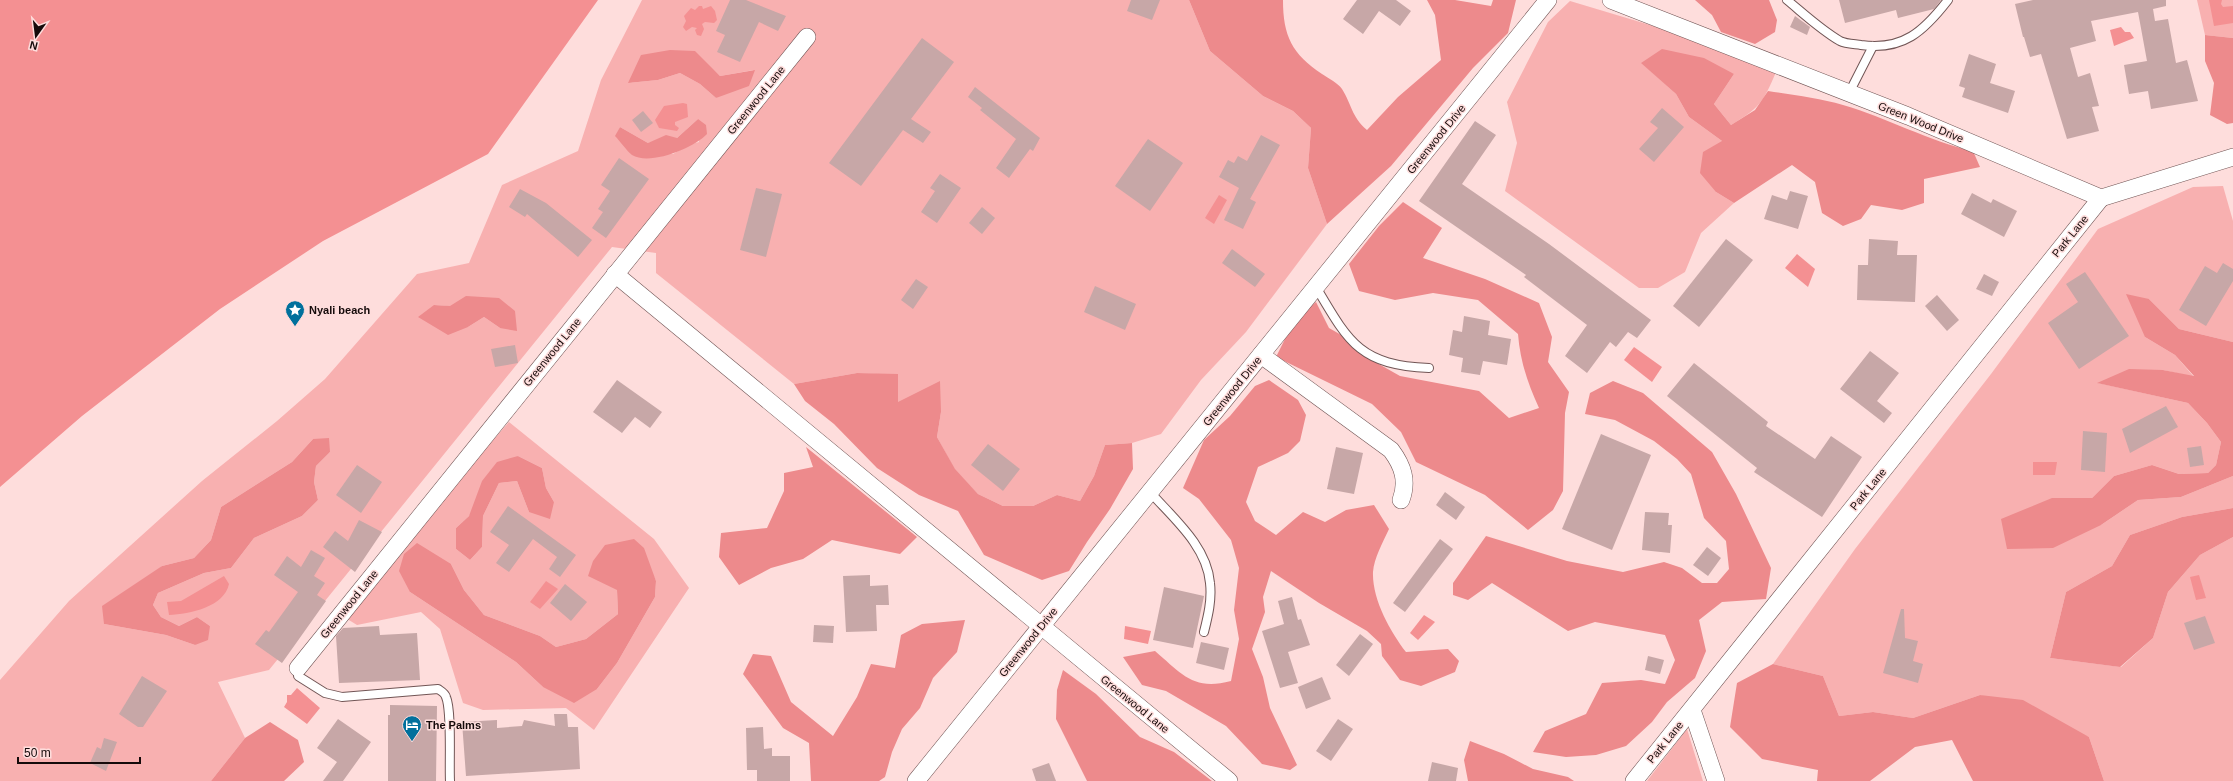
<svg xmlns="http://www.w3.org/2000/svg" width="2233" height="781" font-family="Helvetica,sans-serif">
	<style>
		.green { fill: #f8b0b0; fill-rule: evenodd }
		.forest { fill: #ed8a8c }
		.water { fill: #f49092 }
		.building { fill: #c7a7a7 }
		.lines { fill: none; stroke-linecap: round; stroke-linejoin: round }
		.lane-casing { stroke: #715555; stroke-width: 10 }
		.street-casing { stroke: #715555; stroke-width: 18 }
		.lane { stroke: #fff; stroke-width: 8 }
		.street { stroke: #fff; stroke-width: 17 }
		.labels { text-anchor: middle; stroke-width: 3; stroke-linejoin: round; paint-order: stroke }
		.street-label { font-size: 11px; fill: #150a0a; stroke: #fedddc }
		.poi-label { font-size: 11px; font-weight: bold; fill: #150a0a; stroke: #fedddc; text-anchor: start }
	</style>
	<rect width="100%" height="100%" fill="#fedddc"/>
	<!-- green -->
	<g class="green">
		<path d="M 642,0 L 1189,0 L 1210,51 L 1263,96 L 1293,111 L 1311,128 L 1308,168 L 1327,224 L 1246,332 L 1201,380 L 1161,434 L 1132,443 L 1105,445 L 1094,476 L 1080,501 L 1057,495 L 1033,506 L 1003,506 L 978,494 L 955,470 L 937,437 L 941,412 L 898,402 L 898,375 L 857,373 L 794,384 L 656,273 L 656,253 L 612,247 L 269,670 L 218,682 L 245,738 L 211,781 L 0,781 L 0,680 L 69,601 L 202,481 L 277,421 L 325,379 L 417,274 L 469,263 L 502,185 L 578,151 L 601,80 ZM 708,65 L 720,76 L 754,70 L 716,98 L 700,84 L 680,73 L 658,80 L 628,83 ZM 698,119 L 699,142 L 688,145 L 673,154 L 616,136 L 620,127 L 648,143 L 677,138 ZM 434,305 L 515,311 L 515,319 L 500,328 L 484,317 L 468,327 ZM 313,439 L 330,452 L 316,466 L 314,482 L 318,500 L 302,516 L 254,538 L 231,568 L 204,573 L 158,593 L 153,605 L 161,617 L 179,626 L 197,617 L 210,626 L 195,645 L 166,635 L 104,624 L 162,566 L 194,558 L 211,540 L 221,507 L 292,462 Z"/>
		<polygon points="2197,0 2233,0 2233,38 2205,35"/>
		<path d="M 1570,1 L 1680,34 L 1776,72 C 1763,103 1759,108 1731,125 L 1714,104 L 1734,74 L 1642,63 L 1676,94 L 1689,117 L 1722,141 L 1716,192 L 1734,203 L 1701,233 L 1685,272 L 1658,288 L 1639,288 L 1505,191 L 1517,143 L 1507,102 L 1548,22 Z"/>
		<polygon points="2223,186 2233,221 2233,342 2179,329 2149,299 2145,337 2175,355 2194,377 2163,370 2098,383 2188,403 2207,423 2221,442 2216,465 2208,473 2179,474 2152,465 2114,476 2092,498 2052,498 2101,525 2138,500 2181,497 2233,476 2233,508 2182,517 2130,535 2112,566 2066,592 2050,658 2121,667 2153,638 2168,592 2200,555 2233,537 2233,781 2104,781 2089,737 1980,695 1913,718 1873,712 1839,716 1823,676 1773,664 1855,549 1991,374 2098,229 2193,187"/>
		<path d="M 509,422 L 654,539 L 689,588 L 594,730 L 566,708 L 483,710 L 463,703 L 440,629 L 421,612 L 357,625 L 344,617 L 408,537 ZM 518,456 L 542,468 L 546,488 L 554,502 L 529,512 L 517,481 L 499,483 L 483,516 L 482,547 L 470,560 L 456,549 L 456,528 L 469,516 ZM 451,564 L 464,590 L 484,615 L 540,636 L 556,647 L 586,639 L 618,614 L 617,590 L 652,573 L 656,581 L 655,597 L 617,663 L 597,689 L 543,687 L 516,662 L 410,592 Z"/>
		<polygon points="1687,729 1703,781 1647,781"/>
	</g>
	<!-- forest -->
	<g class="forest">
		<path d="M 1189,0 L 1283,0 C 1283,36 1292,54 1322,74 C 1328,78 1338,83 1342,89 C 1352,105 1351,116 1367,130 L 1398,97 L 1441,60 L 1435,15 L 1427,0 L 1455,0 L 1491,6 L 1493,0 L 1516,0 L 1508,33 L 1473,68 L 1391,166 L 1327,224 L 1308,168 L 1311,128 L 1293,111 L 1263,96 L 1210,51 Z"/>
		<polygon points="1695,0 1769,0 1777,20 1775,32 1755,44 1721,32 1712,15"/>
		<polygon points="2205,35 2233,38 2233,123 2227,124 2210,115 2214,83 2205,61"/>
		<path d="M 1662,49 L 1704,58 L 1734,74 L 1714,104 L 1731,125 L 1755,110 L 1768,91 C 1793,95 1819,98 1843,105 C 1888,118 1928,141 1973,151 L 1980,167 L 1924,179 L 1924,203 L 1902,210 L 1871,205 L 1861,219 L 1843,226 L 1822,213 L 1815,182 L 1792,165 L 1734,203 L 1716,192 L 1700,173 L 1703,152 L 1722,141 L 1689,117 L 1676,94 L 1641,63 Z"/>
		<polygon points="670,50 695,51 720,76 755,70 749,86 716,98 700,84 680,73 658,80 628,83 641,55"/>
		<path d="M 698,119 L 706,125 L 707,134 C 694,148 650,166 632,155 C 626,150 620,141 615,136 L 620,127 L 648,143 L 666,135 L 677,138 Z"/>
		<path d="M 1403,202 L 1442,228 L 1423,258 L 1485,279 L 1539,303 L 1552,337 L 1548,362 L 1569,392 L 1565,413 L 1563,491 L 1553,510 L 1528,530 L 1485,495 L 1416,462 L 1401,432 L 1372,404 L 1276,357 L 1295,319 L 1316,302 L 1329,328 L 1343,336 L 1361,354 L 1400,376 L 1479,391 L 1509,418 L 1539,408 C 1528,384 1520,361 1518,334 L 1478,300 L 1433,293 L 1395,300 L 1359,291 L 1349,264 L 1379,226 Z"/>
		<polygon points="2126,294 2149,299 2179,329 2233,342 2233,476 2181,497 2138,500 2101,525 2053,548 2007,549 2001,519 2052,498 2092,498 2114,476 2152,465 2179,474 2208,473 2216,465 2221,442 2207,423 2188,403 2097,383 2129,369 2163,370 2194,376 2175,355 2145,337"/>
		<polygon points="466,296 499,298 515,311 517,331 500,328 484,317 468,327 448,335 418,317 434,305 450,306"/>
		<polygon points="857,373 898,374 898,402 940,381 941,412 937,437 955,469 978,494 1003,506 1033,506 1057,495 1080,501 1094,476 1105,445 1132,443 1133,469 1110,509 1087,542 1069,571 1042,580 984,555 958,511 919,495 877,468 834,424 805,401 794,384"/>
		<path d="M 1269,380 L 1298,400 L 1306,415 L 1300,441 L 1288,453 L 1258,467 L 1246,502 L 1255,521 L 1276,535 L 1303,512 L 1325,522 L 1346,510 L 1374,505 L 1389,529 C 1383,542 1374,558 1373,572 C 1372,599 1390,631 1406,652 L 1448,649 L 1459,661 L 1455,672 L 1421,686 L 1400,680 L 1382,656 L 1381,644 L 1367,631 L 1319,603 L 1271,571 L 1263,597 L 1265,612 L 1252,649 L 1263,677 L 1270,708 L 1297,765 L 1290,770 L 1262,764 L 1226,726 L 1166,691 L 1142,685 L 1123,657 L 1155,651 C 1182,674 1193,691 1231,681 L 1239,639 L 1234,610 L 1239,568 L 1231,540 L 1199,499 L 1183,488 L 1204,440 L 1230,416 L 1255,386 Z"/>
		<polygon points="1613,381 1643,393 1712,452 1736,494 1771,568 1766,599 1722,602 1699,620 1706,651 1695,678 1667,702 1652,722 1626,746 1596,755 1566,757 1533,752 1545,731 1586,714 1602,683 1641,680 1665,684 1675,660 1665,635 1595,622 1568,631 1492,583 1468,600 1453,595 1453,583 1486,536 1567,561 1623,572 1664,562 1682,568 1702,583 1717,583 1729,569 1726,541 1704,518 1691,474 1677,459 1654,441 1615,420 1585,414 1590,393"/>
		<polygon points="329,438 330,452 316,466 314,482 318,500 302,516 254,538 231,568 204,573 158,593 153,605 161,617 179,626 197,617 210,626 208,640 195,645 166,635 104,624 102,606 162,566 194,558 211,540 221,507 292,462 313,439"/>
		<polygon points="806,447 917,537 900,554 832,540 803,559 771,568 739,585 719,557 721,533 767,528 784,491 784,473 813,467"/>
		<polygon points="518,456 542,468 546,488 554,502 550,519 529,512 517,481 499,483 483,516 482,547 470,560 456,549 456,528 469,516 482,481 497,462"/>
		<polygon points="2233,508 2233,537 2200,555 2168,592 2153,638 2120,667 2050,658 2066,592 2112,566 2130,535 2182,517"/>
		<polygon points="634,539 644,548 656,581 655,597 617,663 597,689 574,703 543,687 516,662 410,592 399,571 404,554 417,543 451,564 464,590 484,615 540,636 556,647 586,639 618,614 617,590 588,576 593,561 605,545"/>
		<polygon points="965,620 957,652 933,678 920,708 902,729 892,752 885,777 879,781 811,781 809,743 783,728 743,674 753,654 771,656 791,702 833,736 857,697 871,664 895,668 901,635 922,624"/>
		<polygon points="1773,664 1823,676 1839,716 1873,712 1913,718 1980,695 2023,700 2089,737 2104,781 1973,781 1952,740 1915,747 1870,781 1817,781 1818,770 1762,759 1730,727 1737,683"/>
		<polygon points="1063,670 1096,694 1140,737 1174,752 1212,781 1087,781 1056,719 1057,690"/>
		<polygon points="270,722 298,740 304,762 284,781 211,781 245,738"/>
		<polygon points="1470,741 1504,754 1533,769 1568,777 1574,781 1468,781 1464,760"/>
	</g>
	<!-- water -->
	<g class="water">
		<polygon points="0,0 598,0 488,154 323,241 220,309 82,416 0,487"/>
		<polygon points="2209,0 2222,0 2221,4 2223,7 2233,6 2233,23 2214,26"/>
		<polygon points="699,6 702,6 703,9 711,6 715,11 717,20 714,23 705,22 702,24 704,29 701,36 697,35 695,30 697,28 692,27 686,31 683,27 686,21 684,16 691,8 695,10"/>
		<polygon points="2121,27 2125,32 2130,32 2134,38 2114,46 2110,30"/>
		<polygon points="683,103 687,104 688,117 675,122 675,125 679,128 677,131 659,128 655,120 664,106"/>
		<polygon points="1219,195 1227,200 1214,224 1205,218"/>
		<polygon points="1797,254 1815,269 1808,287 1785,268"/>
		<polygon points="1634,347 1662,367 1652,382 1624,360"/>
		<polygon points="2033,462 2057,462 2055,475 2033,475"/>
		<polygon points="2199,575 2206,598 2196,600 2190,577"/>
		<path d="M 224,576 L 229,584 C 224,607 190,614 169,615 L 167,602 L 181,601 Z"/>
		<polygon points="546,581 558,589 540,609 530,602"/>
		<polygon points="1424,615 1435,622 1418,640 1410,633"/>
		<polygon points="1125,626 1151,631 1148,644 1124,639"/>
		<polygon points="297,688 320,708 307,724 284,707 287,702 287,695 291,695"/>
	</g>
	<!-- building -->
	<g class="building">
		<polygon points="730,0 746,0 786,16 778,31 759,22 740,62 717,52 725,35 716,31"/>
		<polygon points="1131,0 1160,0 1152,20 1127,11"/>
		<polygon points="1357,0 1396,0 1411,11 1400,26 1379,11 1363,34 1343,19"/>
		<polygon points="1839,0 1941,0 1934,9 1898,18 1896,10 1845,23"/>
		<polygon points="2033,0 2166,0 2166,6 2153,9 2155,21 2168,19 2176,63 2187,60 2198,101 2151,109 2148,91 2129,94 2124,65 2147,61 2138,12 2091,21 2096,41 2070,48 2078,77 2090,73 2099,106 2092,107 2099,131 2067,139 2041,54 2030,57 2024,37 2023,37 2015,4"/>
		<polygon points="1795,16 1810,27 1807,35 1790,27"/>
		<polygon points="922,38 954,62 911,119 931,132 923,143 903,130 861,186 829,163"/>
		<polygon points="1969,54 1996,64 1990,83 2015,91 2008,113 1962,97 1965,88 1959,86"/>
		<polygon points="975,87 1040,138 1033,151 1030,149 1009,178 996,168 1016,139 980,110 982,108 968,97"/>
		<polygon points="1662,108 1684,127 1654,162 1639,149 1658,128 1650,122"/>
		<polygon points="643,111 653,123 641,132 632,120"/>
		<polygon points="1475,121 1496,135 1462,184 1549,244 1651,320 1637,338 1628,332 1616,347 1610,342 1587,373 1565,356 1587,325 1524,277 1526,275 1419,201"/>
		<polygon points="1261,135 1280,145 1250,199 1256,202 1243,229 1224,220 1239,188 1219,177 1228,160 1234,163 1238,156 1247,161"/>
		<polygon points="1148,139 1183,163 1150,211 1115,186"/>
		<polygon points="619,158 649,179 606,238 592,228 603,212 598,209 610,191 601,185"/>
		<polygon points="940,174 961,188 937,223 921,212 935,191 930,188"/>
		<polygon points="756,188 782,194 766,257 740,250"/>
		<polygon points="520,189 546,203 592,240 578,257 527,214 525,217 509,207"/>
		<polygon points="1790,191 1808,196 1798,229 1764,219 1772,195 1787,200"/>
		<polygon points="1972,193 1991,203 1993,199 2017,211 2004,237 1961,214"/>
		<polygon points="982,207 995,218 982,234 969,223"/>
		<polygon points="1726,239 1753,260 1699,327 1673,306"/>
		<polygon points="1869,239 1898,241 1897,255 1917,255 1915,302 1857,300 1858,265 1868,265"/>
		<polygon points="1232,249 1265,274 1255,287 1222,263"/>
		<polygon points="2223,263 2233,269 2233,281 2206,326 2179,310 2205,266 2217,273"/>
		<polygon points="2085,272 2129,336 2079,369 2048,323 2078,302 2066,284"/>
		<polygon points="1984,274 1999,282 1992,296 1976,289"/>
		<polygon points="916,279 928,287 913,309 901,300"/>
		<polygon points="1095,286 1136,304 1125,330 1084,312"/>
		<polygon points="1937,295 1959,320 1947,331 1925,306"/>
		<polygon points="1464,316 1490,321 1488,335 1511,339 1507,365 1483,361 1480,375 1461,372 1463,358 1449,355 1453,330 1462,332"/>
		<polygon points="515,345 518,363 495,367 491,349"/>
		<polygon points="1870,351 1899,373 1877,401 1892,413 1884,423 1840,389"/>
		<polygon points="1694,363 1768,422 1766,426 1815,459 1831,436 1862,457 1822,517 1754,472 1757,468 1667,396"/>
		<polygon points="617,380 662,412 650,428 635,417 622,433 593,412"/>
		<polygon points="2166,406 2178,427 2130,453 2122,429"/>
		<polygon points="2083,431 2107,433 2105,472 2081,470"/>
		<polygon points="1601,434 1651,455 1612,550 1562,529"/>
		<polygon points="988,444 1020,469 1003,491 971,465"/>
		<polygon points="2201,446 2204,465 2190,467 2187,448"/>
		<polygon points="1336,447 1363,453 1354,494 1327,489"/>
		<polygon points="357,465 382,482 361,513 336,495"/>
		<polygon points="1445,492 1465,507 1456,520 1436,505"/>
		<polygon points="508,506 576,555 560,577 549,569 557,557 533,539 509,572 496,563 509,545 490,532"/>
		<polygon points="1645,512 1669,513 1668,525 1672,525 1670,553 1642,550"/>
		<polygon points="359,520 382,532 355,572 323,547 335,531 348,541"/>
		<polygon points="1440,539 1453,549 1405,612 1393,603"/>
		<polygon points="1707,547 1721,558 1708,576 1693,565"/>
		<polygon points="311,550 325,558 314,576 325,583 317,595 326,601 282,663 255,644 266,630 269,632 298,592 274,575 287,556 301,567"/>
		<polygon points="870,575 870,586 888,585 889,605 876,605 877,631 846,632 843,576"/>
		<polygon points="565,584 587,602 571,621 550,603"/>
		<polygon points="1164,587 1204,596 1193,648 1153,640"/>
		<polygon points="1292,597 1298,620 1301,619 1310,645 1288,652 1298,683 1280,688 1262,631 1284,624 1278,601"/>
		<polygon points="1901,609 1904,609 1905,638 1918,641 1913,661 1923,664 1918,683 1883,673"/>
		<polygon points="2205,616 2215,643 2194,650 2184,623"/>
		<polygon points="814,625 834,626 833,643 813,642"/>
		<polygon points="379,626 380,635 417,633 420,680 339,683 336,636 343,628"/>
		<polygon points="1360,634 1373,644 1349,676 1336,665"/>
		<polygon points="1201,642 1229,648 1224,670 1196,663"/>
		<polygon points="1648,656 1664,660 1660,674 1645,670"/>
		<polygon points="142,676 167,691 143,727 138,727 119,714"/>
		<polygon points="1322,677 1331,699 1306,709 1298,687"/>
		<polygon points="390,705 437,706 436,781 388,781 388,715 390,715"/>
		<polygon points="554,714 567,714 568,727 578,727 580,769 466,776 462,722 497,720 497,728 522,726 524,720 555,726"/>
		<polygon points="338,719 371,742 343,781 323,781 337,762 317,748"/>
		<polygon points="1338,719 1353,729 1331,761 1316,751"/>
		<polygon points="763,727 764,749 772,748 772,756 790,756 790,781 757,781 757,770 747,770 746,728"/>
		<polygon points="104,738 117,742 106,771 90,763 97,747 101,749"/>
		<polygon points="1432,762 1458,768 1456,781 1428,781"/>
		<polygon points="1049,763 1056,781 1036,781 1032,769"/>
	</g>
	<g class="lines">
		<defs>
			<g id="lane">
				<path d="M 1787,0 C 1804,14 1821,30 1840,41 C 1846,44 1855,44 1861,45 C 1903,51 1924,31 1948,0"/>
				<polyline points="1849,93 1873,46"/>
				<path d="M 1316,287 C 1349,343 1360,365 1429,368"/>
				<path d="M 1150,492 C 1173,518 1207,546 1210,583 C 1212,600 1208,616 1204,632"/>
				<path d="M 298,668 L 298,676 L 325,693 L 342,697 L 438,689 C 441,691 445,693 446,697 C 452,711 449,763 450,781"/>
			</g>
			<g id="street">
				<polyline points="1611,0 1908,116 2101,198 2233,157"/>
				<polyline points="615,274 1229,781"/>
				<path d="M 1261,355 L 1391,450 C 1403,466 1408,481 1401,500"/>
				<polyline points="298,668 807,37"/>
				<polyline points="1692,710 1716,781"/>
				<polyline points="916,781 1548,0"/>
				<polyline points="1634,781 2101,198"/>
			</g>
		</defs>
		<!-- lane casing -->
		<use href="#lane" class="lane-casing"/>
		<!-- street casing -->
		<use href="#street" class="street-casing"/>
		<!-- lane -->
		<use href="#lane" class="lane"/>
		<!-- street -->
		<use href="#street" class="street"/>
	</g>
	<!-- icons -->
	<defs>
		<symbol id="sight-pin" viewBox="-11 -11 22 30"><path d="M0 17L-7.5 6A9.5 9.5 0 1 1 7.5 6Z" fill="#01709c" stroke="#fedddc"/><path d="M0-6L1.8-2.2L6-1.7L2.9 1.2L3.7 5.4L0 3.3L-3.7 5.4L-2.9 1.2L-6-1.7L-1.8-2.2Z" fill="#fff"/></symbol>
		<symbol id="hotel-pin" viewBox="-11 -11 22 30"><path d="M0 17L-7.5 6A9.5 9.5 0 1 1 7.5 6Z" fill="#01709c" stroke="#fedddc"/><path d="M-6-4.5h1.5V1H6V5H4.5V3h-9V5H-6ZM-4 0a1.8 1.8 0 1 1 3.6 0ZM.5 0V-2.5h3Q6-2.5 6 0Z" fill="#fff"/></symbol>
	</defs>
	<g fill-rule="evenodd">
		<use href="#sight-pin" x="284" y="299" width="22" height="30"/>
		<use href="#hotel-pin" x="401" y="714" width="22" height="30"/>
	</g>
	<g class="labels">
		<!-- street labels -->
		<g class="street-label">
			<text transform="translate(756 100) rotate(-51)" y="4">Greenwood Lane</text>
			<text transform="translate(1921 122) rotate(22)" y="4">Green Wood Drive</text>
			<text transform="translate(1436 139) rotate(-51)" y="4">Greenwood Drive</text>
			<text transform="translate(2070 236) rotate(-51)" y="4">Park Lane</text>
			<text transform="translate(552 352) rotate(-51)" y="4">Greenwood Lane</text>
			<text transform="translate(1232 391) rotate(-51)" y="4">Greenwood Drive</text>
			<text transform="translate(1868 489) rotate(-51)" y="4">Park Lane</text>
			<text transform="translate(349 604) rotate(-51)" y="4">Greenwood Lane</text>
			<text transform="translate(1028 642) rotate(-51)" y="4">Greenwood Drive</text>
			<text transform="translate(1135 704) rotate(39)" y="4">Greenwood Lane</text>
			<text transform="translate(1665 742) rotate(-51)" y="4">Park Lane</text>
		</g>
		<!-- poi labels -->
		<g class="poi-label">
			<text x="309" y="314">Nyali beach</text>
			<text x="426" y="729">The Palms</text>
		</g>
	</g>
	<!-- north arrow -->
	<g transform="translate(36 36) rotate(194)" stroke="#fedddc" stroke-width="3" paint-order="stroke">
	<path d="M0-3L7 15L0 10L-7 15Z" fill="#150a0a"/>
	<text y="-6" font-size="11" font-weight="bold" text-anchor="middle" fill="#150a0a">N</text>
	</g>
	<!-- scale -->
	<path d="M18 757v6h122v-6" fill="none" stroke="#150a0a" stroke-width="2"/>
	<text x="24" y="757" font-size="12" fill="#150a0a" stroke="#fedddc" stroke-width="3" paint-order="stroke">50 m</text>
</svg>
